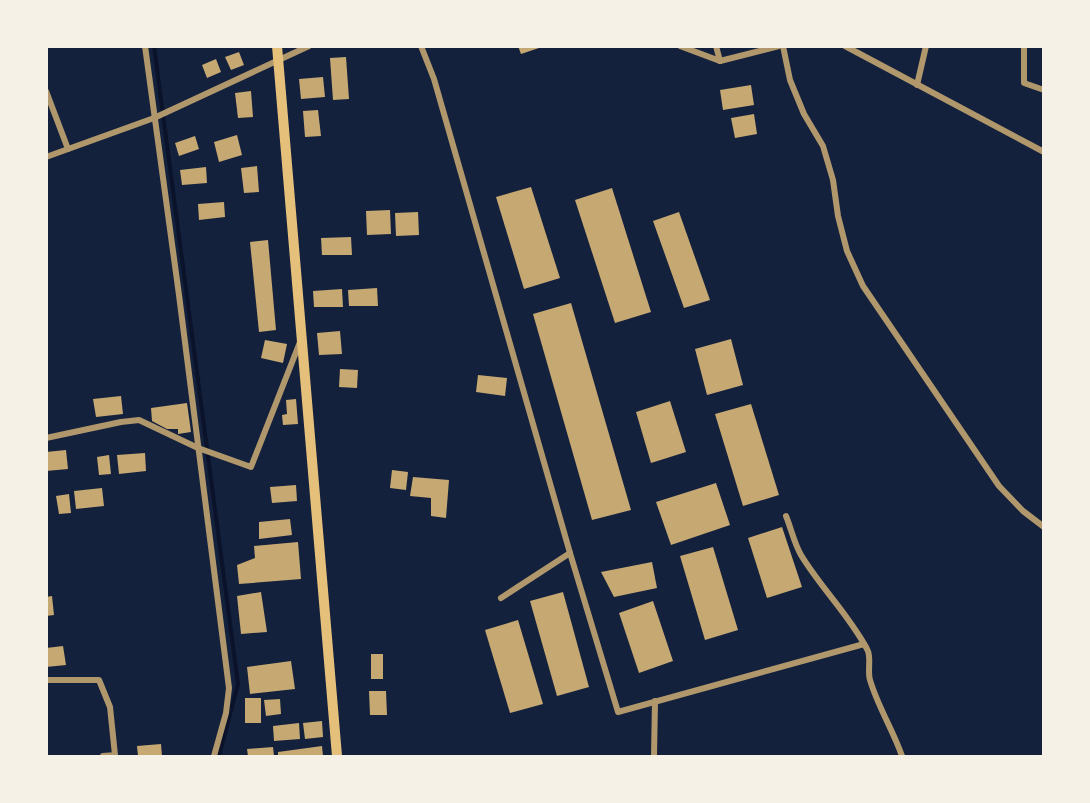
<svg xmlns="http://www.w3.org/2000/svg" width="1090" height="803" font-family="'Open Sans',sans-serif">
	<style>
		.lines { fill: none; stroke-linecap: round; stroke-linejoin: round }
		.stream { stroke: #0b132b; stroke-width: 4 }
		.building { fill: #c6a872 }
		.minor { stroke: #b1986c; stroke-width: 6 }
		.primary { stroke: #e5c07b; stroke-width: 10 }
	</style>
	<rect width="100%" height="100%" fill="#14213d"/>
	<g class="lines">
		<!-- stream -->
		<polyline class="stream" points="154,46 238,684 219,756"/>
	</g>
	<!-- building -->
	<g class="building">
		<polygon points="518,46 542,46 542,47 521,54"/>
		<polygon points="239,52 244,65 231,70 225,57"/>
		<polygon points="346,57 349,99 333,100 330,58"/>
		<polygon points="216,59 221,72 207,78 202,65"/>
		<polygon points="323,77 325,97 301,99 299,79"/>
		<polygon points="751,85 754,105 723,110 720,90"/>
		<polygon points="251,91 253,117 238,118 235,93"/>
		<polygon points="318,110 321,136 305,137 303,111"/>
		<polygon points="754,114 757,134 735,138 731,118"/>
		<polygon points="237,135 242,155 219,162 214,142"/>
		<polygon points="195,136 199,149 179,156 175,143"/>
		<polygon points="257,166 259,192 244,193 241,168"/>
		<polygon points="206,167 207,183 182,185 180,170"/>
		<polygon points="531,187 560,278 524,289 496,197"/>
		<polygon points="612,188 651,312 615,323 575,200"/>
		<polygon points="224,202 225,217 199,220 198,204"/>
		<polygon points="390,210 391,234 367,235 366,211"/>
		<polygon points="418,212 419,235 396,236 395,213"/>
		<polygon points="679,212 710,300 684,308 653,221"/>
		<polygon points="351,237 352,255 322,255 321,238"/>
		<polygon points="268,240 276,330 259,332 250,242"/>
		<polygon points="377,288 378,306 349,306 348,290"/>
		<polygon points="342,289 343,307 314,307 313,291"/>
		<polygon points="571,303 631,510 592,520 533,314"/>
		<polygon points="340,331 342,354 319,355 317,333"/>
		<polygon points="731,339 743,385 707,395 695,349"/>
		<polygon points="265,340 287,344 283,363 261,358"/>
		<polygon points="340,369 358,370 357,388 339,387"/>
		<polygon points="478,375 507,378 505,396 476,392"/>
		<polygon points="121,396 123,414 96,417 93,399"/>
		<polygon points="296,399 298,424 283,425 282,415 287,414 286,400"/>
		<polygon points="670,401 686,452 651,463 636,412"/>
		<polygon points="187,403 191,432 178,434 178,429 167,429 152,421 151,408"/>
		<polygon points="751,404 779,495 743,506 715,414"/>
		<polygon points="66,450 68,469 46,471 46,452"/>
		<polygon points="145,453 146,471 119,474 117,455"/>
		<polygon points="109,455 111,474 99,475 97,457"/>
		<polygon points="392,470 408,472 406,490 390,488"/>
		<polygon points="413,477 449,480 446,518 431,516 431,498 410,496"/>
		<polygon points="716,483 730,525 671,545 656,502"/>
		<polygon points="296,485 297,501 272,503 270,487"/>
		<polygon points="102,488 104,506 76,509 74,491"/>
		<polygon points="69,494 71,513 59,514 56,496"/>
		<polygon points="290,519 292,535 259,539 259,522"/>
		<polygon points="782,527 802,587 767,598 748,538"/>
		<polygon points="298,542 301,579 239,584 237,565 255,558 254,546"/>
		<polygon points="713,547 738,630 705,640 680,556"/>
		<polygon points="652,562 657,588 614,597 601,572"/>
		<polygon points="261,592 267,632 241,634 237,596"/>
		<polygon points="563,592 589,687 557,696 530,601"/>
		<polygon points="52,596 54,615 46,616 46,597"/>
		<polygon points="653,601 673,661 639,673 619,613"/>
		<polygon points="518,620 543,704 510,713 485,630"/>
		<polygon points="63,646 66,665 46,667 46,648"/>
		<rect x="371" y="654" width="12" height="25"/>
		<polygon points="291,661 295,689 250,694 247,667"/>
		<polygon points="369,691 386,691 387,715 370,715"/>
		<rect x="245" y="698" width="16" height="25"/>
		<polygon points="280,699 281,714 266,716 264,700"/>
		<polygon points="322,721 323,737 305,739 303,723"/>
		<polygon points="299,723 300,739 274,741 273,726"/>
		<polygon points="161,744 162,756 138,756 137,746"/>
		<polygon points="322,746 323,756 278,756 278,752"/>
		<polygon points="273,747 274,756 248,756 247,749"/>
	</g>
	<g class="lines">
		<!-- minor -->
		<g class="minor">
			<polyline points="145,46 179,295 229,688 226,713 214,756"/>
			<polyline points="421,46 434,79 570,553"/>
			<polyline points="680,46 720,61 779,46"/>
			<polyline points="716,46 720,61"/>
			<polyline points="783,46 790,80 804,114 823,146 833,180 838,216 847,251 863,286 999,486 1023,511 1044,527"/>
			<polyline points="845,46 1044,152"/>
			<polyline points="1024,46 1024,83 1044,90"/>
			<polyline points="917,85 926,46"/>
			<polyline points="46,91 68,149"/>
			<polyline points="46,157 154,118 309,46"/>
			<polyline points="46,438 121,422 139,420 198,448 251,467 300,342"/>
			<path d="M 786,516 C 791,528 794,543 801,555 C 821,588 849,615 867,649 C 872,657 867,670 870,680 C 878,707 893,730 902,756"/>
			<polyline points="501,598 570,553 618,712 864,644"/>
			<polyline points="46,680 99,680 110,707 115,755 103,756"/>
			<polyline points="654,756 655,701"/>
		</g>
		<!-- primary -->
		<polyline class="primary" points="277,46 337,756"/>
	</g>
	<!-- border -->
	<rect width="1090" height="803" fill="none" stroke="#f6f1e7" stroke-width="96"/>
</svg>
